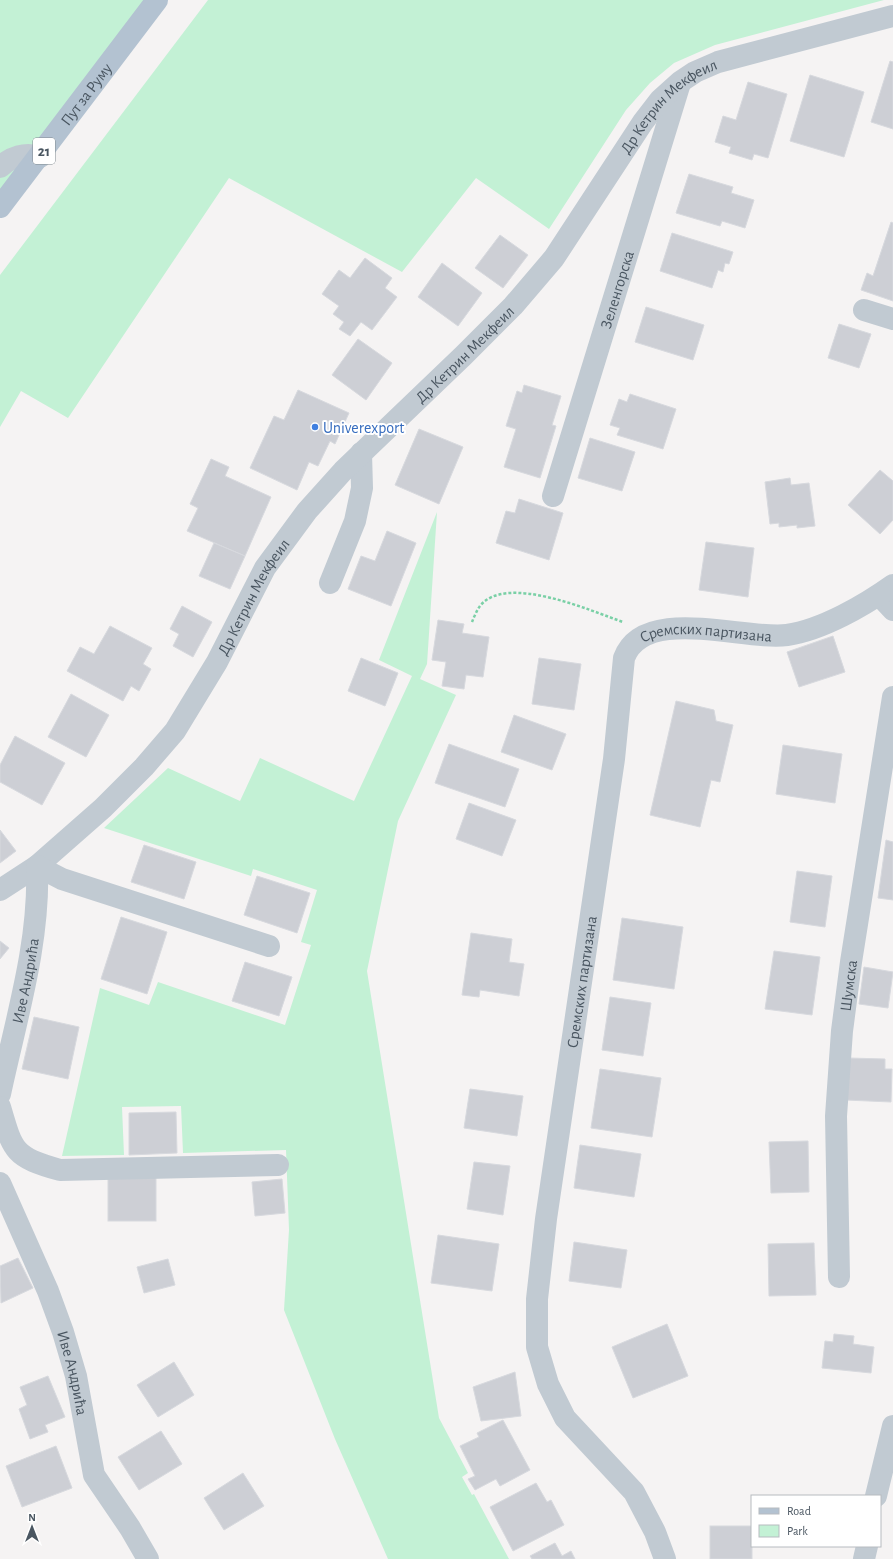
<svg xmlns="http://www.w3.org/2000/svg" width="893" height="1559" font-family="'Alegreya Sans',sans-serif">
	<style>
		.green { fill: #c3f1d5 }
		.building { fill: #cdcfd5; stroke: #d7d9de }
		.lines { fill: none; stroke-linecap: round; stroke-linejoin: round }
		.path { stroke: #7ad0a6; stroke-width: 2.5; stroke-dasharray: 3 2; stroke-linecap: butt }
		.minor { stroke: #c1cad2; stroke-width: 22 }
		.major { stroke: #b3c2d1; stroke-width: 22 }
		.shop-dot { fill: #3f7fe0; stroke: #fff; stroke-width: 1.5 }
		.labels { text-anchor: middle; stroke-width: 4; stroke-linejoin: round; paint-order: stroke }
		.shield { fill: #fff; stroke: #808990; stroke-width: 1 }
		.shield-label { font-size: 15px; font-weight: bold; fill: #4a5661 }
		.street-label { font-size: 16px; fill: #4a5661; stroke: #fff }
		.shop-label { font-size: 16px; fill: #366cbe; stroke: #fff; text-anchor: start }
	</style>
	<rect width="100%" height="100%" fill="#f5f3f3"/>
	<!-- green -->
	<g class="green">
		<polygon points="0,0 151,0 0,198"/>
		<polygon points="208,0 884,0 715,45 674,63 650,83 626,110 549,229 476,178 402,272 229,178 68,418 21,391 0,427 0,275"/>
		<polygon points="437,512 427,664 420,679 456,695 398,821 367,971 439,1418 468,1473 462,1477 472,1495 474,1494 509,1559 388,1559 335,1439 284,1310 289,1230 286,1150 183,1153 181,1106 122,1107 124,1155 62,1156 100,988 149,1005 158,982 285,1025 311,945 301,942 317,890 253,869 251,876 104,828 168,768 240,801 260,758 354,801 412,676 379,660"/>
	</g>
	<!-- building -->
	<g class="building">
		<polygon points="890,61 893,62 893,129 871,122"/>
		<polygon points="810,75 864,92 844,157 790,141"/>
		<polygon points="748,82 787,94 768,158 754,154 752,160 729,153 731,147 715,142 723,116 736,120"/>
		<polygon points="689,174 733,187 731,193 754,200 745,228 722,221 720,226 676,213"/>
		<polygon points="891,222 893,223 893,301 861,290 867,273 873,276"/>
		<polygon points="672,233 733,252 729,264 725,263 723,272 718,270 712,288 660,271"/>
		<polygon points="500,235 528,255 503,288 475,268"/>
		<polygon points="365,258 392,278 385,288 397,297 372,330 361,322 350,336 339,329 344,322 333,314 339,306 322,294 339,270 350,278"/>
		<polygon points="442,263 482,293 458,326 418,297"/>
		<polygon points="646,307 704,325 693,360 635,342"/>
		<polygon points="839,324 871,334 859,368 828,358"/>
		<polygon points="358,339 392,363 366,400 332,375"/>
		<polygon points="524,385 561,396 552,425 556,426 540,478 504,467 516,429 506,426 517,391 522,393"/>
		<polygon points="298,390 349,413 335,444 330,441 318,466 309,462 297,490 250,468 274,416 284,420"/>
		<polygon points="630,394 676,409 663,449 617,435 620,428 610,425 619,399 627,402"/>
		<polygon points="419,429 463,447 439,504 395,485"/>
		<polygon points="590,438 635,452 622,491 578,478"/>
		<polygon points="211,459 229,467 225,476 271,497 245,556 187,531 198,508 190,504"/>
		<polygon points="880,470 893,481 893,520 880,534 848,505"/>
		<polygon points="790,478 791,485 809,483 815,526 797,528 797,525 779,527 779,523 770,524 765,482"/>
		<polygon points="519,499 563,513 549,560 496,543 506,511 515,513"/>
		<polygon points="387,531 416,543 391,606 348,589 361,556 375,561"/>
		<polygon points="706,542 754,548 748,597 699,590"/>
		<polygon points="214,543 245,556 230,589 199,576"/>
		<polygon points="182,606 212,622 193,657 173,646 179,634 170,629"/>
		<polygon points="438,620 464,624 462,633 489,637 483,677 466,675 464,689 442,686 446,662 432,660"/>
		<polygon points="110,626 152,648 143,664 151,669 139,691 131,686 123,701 67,671 80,647 94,654"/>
		<polygon points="833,636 845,672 799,687 787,652"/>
		<polygon points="361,658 398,673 385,706 348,691"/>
		<polygon points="539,658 581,664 574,710 532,704"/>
		<polygon points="71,694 109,715 86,757 48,737"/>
		<polygon points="676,701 714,710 716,721 733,725 720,782 711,780 700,827 650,815"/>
		<polygon points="514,715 566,734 552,770 501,752"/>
		<polygon points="15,736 65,763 42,805 0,782 0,765"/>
		<polygon points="449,744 519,769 505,807 435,783"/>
		<polygon points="783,745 842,754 835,803 776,794"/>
		<polygon points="469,803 516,820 502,856 456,839"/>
		<polygon points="0,830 16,851 0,863"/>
		<polygon points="886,840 893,842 893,900 878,898"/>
		<polygon points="144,845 196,862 184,899 131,882"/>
		<polygon points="797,871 832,876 825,927 790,922"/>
		<polygon points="257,876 310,893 297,933 244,915"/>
		<polygon points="121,917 167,932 147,994 101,979"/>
		<polygon points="622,918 683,927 674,989 613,980"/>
		<polygon points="471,933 512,939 509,962 524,964 519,996 480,990 479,997 462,995"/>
		<polygon points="0,941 9,948 0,959"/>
		<polygon points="774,951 820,957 812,1015 765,1009"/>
		<polygon points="245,962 292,977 279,1016 232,1001"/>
		<polygon points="864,967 893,972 888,1008 859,1004"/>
		<polygon points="610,997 651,1003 643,1056 602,1050"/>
		<polygon points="34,1017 79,1027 68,1079 22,1069"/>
		<polygon points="848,1058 885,1059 885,1069 892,1069 891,1102 846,1100"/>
		<polygon points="600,1069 661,1078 652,1137 591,1128"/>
		<polygon points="470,1089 523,1096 517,1136 464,1128"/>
		<polygon points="176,1112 177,1153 129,1155 129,1113"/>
		<polygon points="808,1141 809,1192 771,1193 769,1142"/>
		<polygon points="580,1145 641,1154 634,1197 574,1188"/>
		<polygon points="474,1162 510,1166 503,1215 467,1209"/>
		<rect x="108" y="1177" width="48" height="44"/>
		<polygon points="282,1179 285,1213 255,1216 252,1182"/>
		<polygon points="438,1235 499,1244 492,1291 431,1283"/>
		<polygon points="574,1242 627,1250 621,1288 569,1281"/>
		<polygon points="814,1243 816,1295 769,1296 768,1244"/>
		<polygon points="18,1258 33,1288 1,1303 0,1266"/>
		<polygon points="168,1259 175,1285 144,1293 137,1267"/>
		<polygon points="667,1324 688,1376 633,1398 612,1347"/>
		<polygon points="834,1334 854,1336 853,1344 874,1347 871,1373 822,1368 825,1341 833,1342"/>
		<polygon points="174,1362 194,1395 158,1417 137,1385"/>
		<polygon points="515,1372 521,1416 481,1421 473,1387"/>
		<polygon points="48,1376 65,1417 45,1425 48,1432 30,1439 19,1409 27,1405 20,1387"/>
		<polygon points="503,1420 530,1470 500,1486 496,1479 475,1490 468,1479 475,1476 460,1446 479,1437 477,1433"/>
		<polygon points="161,1431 182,1464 139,1490 118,1457"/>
		<polygon points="56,1446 72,1488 22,1507 6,1466"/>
		<polygon points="243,1473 264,1506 224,1530 204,1498"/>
		<polygon points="536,1483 547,1502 551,1500 564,1525 513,1551 490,1507"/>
		<rect x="710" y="1526" width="42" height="33"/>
		<polygon points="555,1543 562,1556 571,1551 575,1559 532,1559 530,1556"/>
	</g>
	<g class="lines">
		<!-- path -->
		<path class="path" d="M 472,622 C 474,617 477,610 480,606 C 506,573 591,611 623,622"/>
		<!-- minor -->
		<g class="minor">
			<path d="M 0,167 C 11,157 25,152 40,157"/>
			<polyline points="864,310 893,319"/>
			<path id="s1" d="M 553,496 L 680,83"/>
			<polyline points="330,583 355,521 362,488 361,453"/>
			<polyline points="879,595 893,610"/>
			<path id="s2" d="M 0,890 L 37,866 L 103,808 L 144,767 L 175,731 L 217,662 L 265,568 L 307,511 L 343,471 L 463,356 L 513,306 L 554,258 L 643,122 L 660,100 L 680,82 L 695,72 L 718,62 L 893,16"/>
			<path id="s3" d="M 0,1094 C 16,1019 40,943 37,866 L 62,879 L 269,946"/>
			<path d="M 0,1107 C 13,1152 14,1157 60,1170 L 278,1165"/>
			<path id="s4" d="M 0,1183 L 48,1291 L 63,1332 L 76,1376 L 94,1475 L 130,1528 L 148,1559"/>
			<path id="s5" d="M 839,1277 L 836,1116 L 842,1031 L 851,962 L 893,697"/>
			<polyline points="876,1496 893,1426"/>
			<path id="s6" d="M 665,1559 L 655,1532 L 634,1492 L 565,1418 L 548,1384 L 537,1347 L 537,1299 L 546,1219 L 614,759 L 624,658 C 644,604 745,641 787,635 C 822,630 865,605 893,585"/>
			<polyline points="864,1559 867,1546"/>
		</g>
		<!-- major -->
		<path class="major" id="s7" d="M 0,207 L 157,0"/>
	</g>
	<!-- markers -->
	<circle class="shop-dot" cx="315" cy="427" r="4"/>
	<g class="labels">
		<!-- shield labels -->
		<rect class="shield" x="33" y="138" width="22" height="26" rx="3"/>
		<g class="shield-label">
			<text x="44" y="156">21</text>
		</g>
		<!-- street labels -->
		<g class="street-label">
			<text dy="6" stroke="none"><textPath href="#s7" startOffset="142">Пут за Руму</textPath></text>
			<text dy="6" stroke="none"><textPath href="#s2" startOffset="1041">Др Кетрин Мекфеил</textPath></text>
			<text dy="6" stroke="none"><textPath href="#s1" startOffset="216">Зеленгорска</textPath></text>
			<text dy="6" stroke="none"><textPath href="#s2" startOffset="717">Др Кетрин Мекфеил</textPath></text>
			<text dy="6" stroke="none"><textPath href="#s2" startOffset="393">Др Кетрин Мекфеил</textPath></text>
			<text dy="6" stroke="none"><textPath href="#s6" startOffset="1040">Сремских партизана</textPath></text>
			<text dy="6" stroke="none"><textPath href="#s3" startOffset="116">Иве Андрића</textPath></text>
			<text dy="6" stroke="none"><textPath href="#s6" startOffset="620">Сремских партизана</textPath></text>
			<text dy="6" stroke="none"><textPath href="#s5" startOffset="292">Шумска</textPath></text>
			<text dy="6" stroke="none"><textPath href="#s4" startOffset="204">Иве Андрића</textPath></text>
		</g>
		<!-- shop labels -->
		<g class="shop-label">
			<text x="323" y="433">Univerexport</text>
		</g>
	</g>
	<!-- legend -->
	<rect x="751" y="1495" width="130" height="52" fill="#ffffff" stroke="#b7bbc0"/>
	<rect x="759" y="1508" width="20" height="6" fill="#b3c2d1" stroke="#b7bbc0"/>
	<text x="787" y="1515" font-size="12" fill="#4a5661">Road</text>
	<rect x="759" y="1525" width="20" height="12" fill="#c3f1d5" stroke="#b7bbc0"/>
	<text x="787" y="1535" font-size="12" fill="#4a5661">Park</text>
	<!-- north arrow -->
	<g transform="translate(32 1527)" stroke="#ffffff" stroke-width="3" paint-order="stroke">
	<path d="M0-3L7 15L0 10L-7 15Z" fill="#4a5661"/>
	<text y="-6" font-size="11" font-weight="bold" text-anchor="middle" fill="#4a5661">N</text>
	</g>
</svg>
